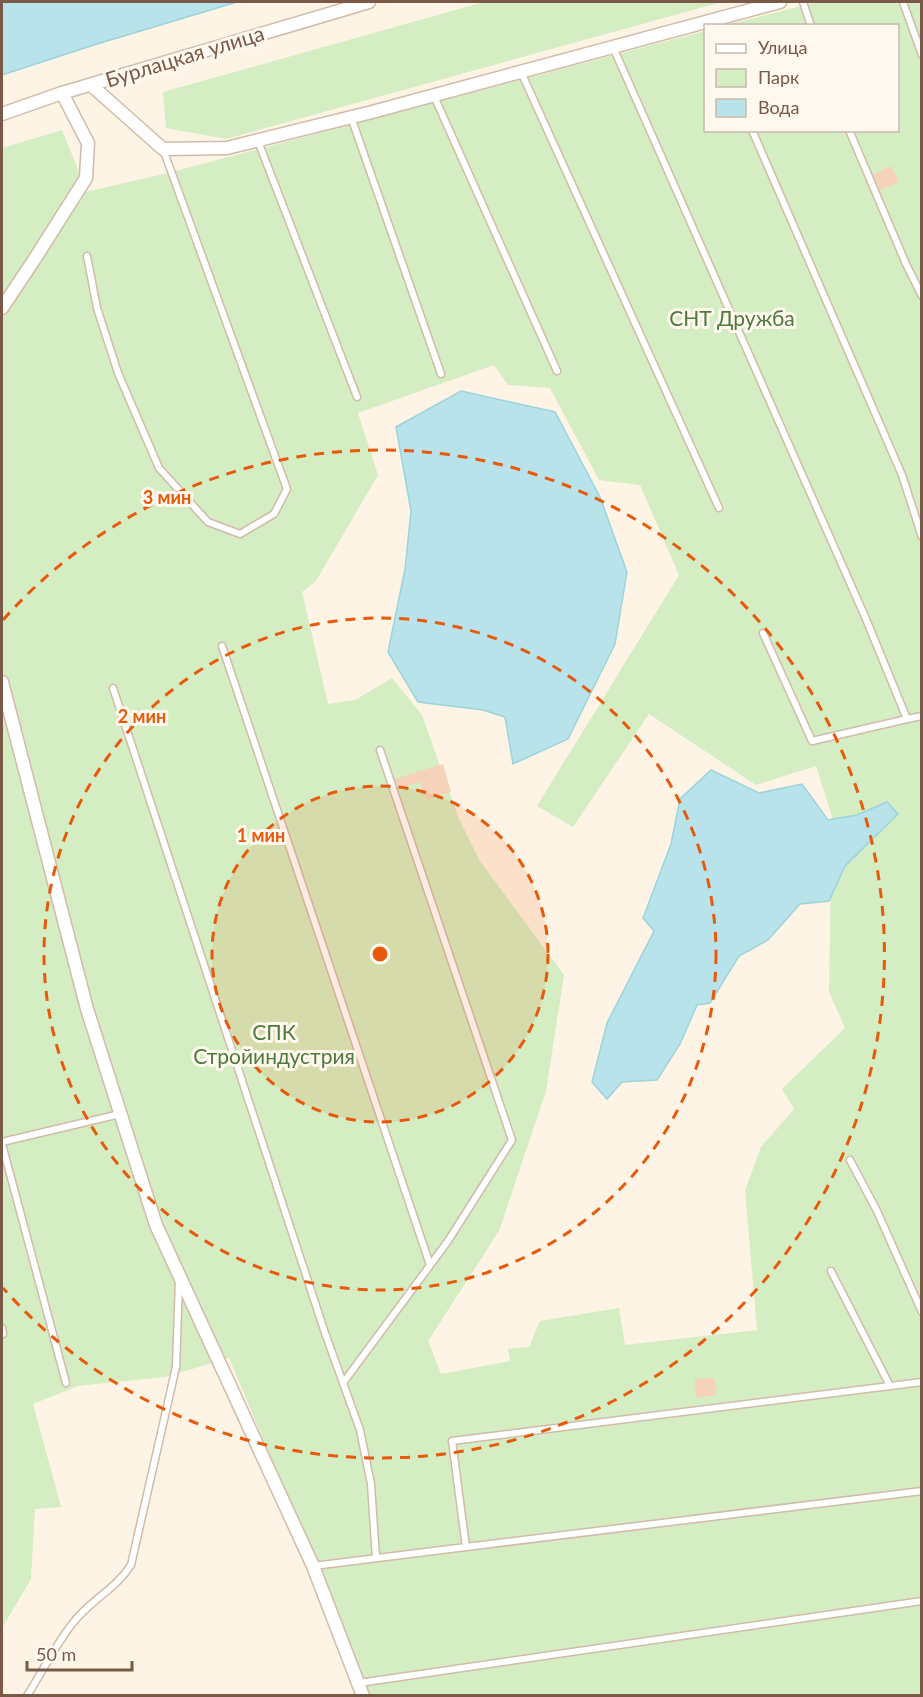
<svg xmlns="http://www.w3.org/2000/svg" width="923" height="1697" font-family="Lato,sans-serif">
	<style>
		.green { fill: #d4edc2; fill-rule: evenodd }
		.water { fill: #b8e3ea; stroke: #9dd3dc; stroke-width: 1.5 }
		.building { fill: #f6d2bb }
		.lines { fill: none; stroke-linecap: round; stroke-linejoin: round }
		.lane-casing { stroke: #d1bbaa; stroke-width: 9 }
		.street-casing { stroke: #d1bbaa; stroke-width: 15 }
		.lane { stroke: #fff; stroke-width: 6 }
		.street { stroke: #fff; stroke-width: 12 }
		.ring { fill: none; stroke: #e8590c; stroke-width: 3; stroke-dasharray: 10 8 }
		.labels { text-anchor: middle; stroke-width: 6; stroke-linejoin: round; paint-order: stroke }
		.street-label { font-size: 21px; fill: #7a5948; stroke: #fff8ee }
		.park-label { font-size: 21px; fill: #4e7a3c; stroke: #fff8ee }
		.centre { fill: #e8590c; stroke: #fff8ee; stroke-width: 3 }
		.ring-label { font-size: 18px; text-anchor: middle; font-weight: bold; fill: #e8590c; stroke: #fff8ee; stroke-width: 6; stroke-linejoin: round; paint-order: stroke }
	</style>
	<rect width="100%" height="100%" fill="#fef4e5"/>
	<!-- green -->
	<g class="green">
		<polygon points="484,2 722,2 226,139 166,128 163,92"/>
		<path d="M 817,2 L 921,2 L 921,1695 L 368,1695 L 337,1615 L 229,1358 L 165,1377 L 78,1386 L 33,1404 L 61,1507 L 35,1509 L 31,1579 L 2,1628 L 2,148 L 62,130 L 79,172 L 85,192 L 164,174 L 705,31 L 706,130 L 898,130 L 898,26 L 726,25 ZM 494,365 L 508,385 L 550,388 L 599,480 L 640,485 L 679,575 L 537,806 L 573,827 L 649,714 L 756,785 L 816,766 L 832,816 L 829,992 L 845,1028 L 782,1089 L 794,1109 L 761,1147 L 745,1190 L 757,1330 L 625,1345 L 619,1308 L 540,1321 L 529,1347 L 508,1349 L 510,1361 L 441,1374 L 428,1341 L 499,1231 L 546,1091 L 564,975 L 480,861 L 459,819 L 422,715 L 392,678 L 355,700 L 328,704 L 302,592 L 316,581 L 378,475 L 358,413 Z"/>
	</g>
	<!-- water -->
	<g class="water">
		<polygon points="2,2 237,2 97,44 2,75"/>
		<polygon points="461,391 555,412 600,497 627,572 615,644 568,739 513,764 505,717 483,710 418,702 388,652 405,569 411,511 396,427"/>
		<polygon points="711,770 759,793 802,784 828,820 857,815 887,802 898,814 845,866 829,901 800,904 768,940 739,956 710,1003 697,1005 680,1044 657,1080 622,1082 607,1099 592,1082 607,1023 654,931 643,918 671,844 680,799"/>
	</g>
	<!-- building -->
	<g class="building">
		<polygon points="891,166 899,182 880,190 873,174"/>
		<polygon points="443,764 451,792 426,800 420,782 399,789 395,779"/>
		<polygon points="715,1378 716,1396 696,1397 695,1379"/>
	</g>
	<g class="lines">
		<defs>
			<g id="lane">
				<polyline points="803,2 811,26"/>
				<polyline points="903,2 922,55"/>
				<polyline points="613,47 866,619 907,719 812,741 763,633"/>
				<polyline points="521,72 719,508"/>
				<polyline points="434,96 557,371"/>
				<polyline points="351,117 441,374"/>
				<polyline points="752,130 902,475 922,537"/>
				<polyline points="849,130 906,264 922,296"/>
				<polyline points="258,141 357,397"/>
				<polyline points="87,256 97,308 118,373 159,468 208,522 240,534 274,514 287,489 163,149"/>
				<polyline points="222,646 430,1265"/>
				<polyline points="113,688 325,1333 360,1430 371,1484 376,1558"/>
				<polyline points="907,719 922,716"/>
				<polyline points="2,1142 120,1114"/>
				<polyline points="2,1144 66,1383"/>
				<polyline points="850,1160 877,1211 922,1312"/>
				<polyline points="831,1271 890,1386"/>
				<polyline points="2,1328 3,1334 2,1334"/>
				<polyline points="343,1383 448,1241 512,1140 380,750"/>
				<polyline points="466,1547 922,1491"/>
				<polyline points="313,1566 466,1547 452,1441 922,1382"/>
				<polyline points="359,1683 922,1601"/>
				<path d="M 27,1696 C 42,1672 55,1646 72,1624 C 89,1601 116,1589 131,1565 L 176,1367 L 179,1281"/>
			</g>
			<g id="street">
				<polyline points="91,85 163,149 227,148 372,112 780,2"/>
				<polyline points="2,114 62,93 369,2"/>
				<polyline points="2,308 34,260 86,178 88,143 62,93"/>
				<polyline points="2,682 87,1009 156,1225 313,1566 363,1696"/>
			</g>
		</defs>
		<!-- lane casing -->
		<use href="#lane" class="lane-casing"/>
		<!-- street casing -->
		<use href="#street" class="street-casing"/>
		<!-- lane -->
		<use href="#lane" class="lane"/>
		<!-- street -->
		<use href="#street" class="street"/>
	</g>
	<!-- distance rings -->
	<circle cx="380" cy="954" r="168" fill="#e8590c" fill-opacity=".12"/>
	<g class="ring">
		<circle cx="380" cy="954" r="168"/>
		<circle cx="380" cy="954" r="336"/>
		<path d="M3 620A504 504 0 1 1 3 1288"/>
	</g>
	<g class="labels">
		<!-- street labels -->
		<g class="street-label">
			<text transform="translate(185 57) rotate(-17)" y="7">Бурлацкая улица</text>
		</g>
		<!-- park labels -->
		<g class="park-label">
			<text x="732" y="326">СНТ Дружба</text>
			<text x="274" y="1040">СПК<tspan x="274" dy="24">Стройиндустрия</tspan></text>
		</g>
	</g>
	<circle cx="380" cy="954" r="9" class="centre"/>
	<g class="ring-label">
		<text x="167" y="504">3 мин</text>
		<text x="142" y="723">2 мин</text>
		<text x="261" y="842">1 мин</text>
	</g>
	<!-- border -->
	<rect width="923" height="1697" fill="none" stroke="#7a5948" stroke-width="6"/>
	<!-- legend -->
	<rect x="704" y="24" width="195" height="108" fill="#fff8ee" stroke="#cab8ac" stroke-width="1.5"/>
	<rect x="716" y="44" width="30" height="9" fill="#ffffff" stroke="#cab8ac" stroke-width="1.5"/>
	<text x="758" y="54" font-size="18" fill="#7a5948">Улица</text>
	<rect x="716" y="69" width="30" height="18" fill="#d4edc2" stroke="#cab8ac" stroke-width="1.5"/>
	<text x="758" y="84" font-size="18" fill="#7a5948">Парк</text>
	<rect x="716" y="99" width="30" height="18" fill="#b8e3ea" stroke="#cab8ac" stroke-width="1.5"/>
	<text x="758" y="114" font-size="18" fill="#7a5948">Вода</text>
	<!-- scale -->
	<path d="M27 1661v9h105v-9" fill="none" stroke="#7a5948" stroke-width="3"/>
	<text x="36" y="1661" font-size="18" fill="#7a5948" stroke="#fff8ee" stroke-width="4.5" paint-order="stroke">50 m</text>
</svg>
